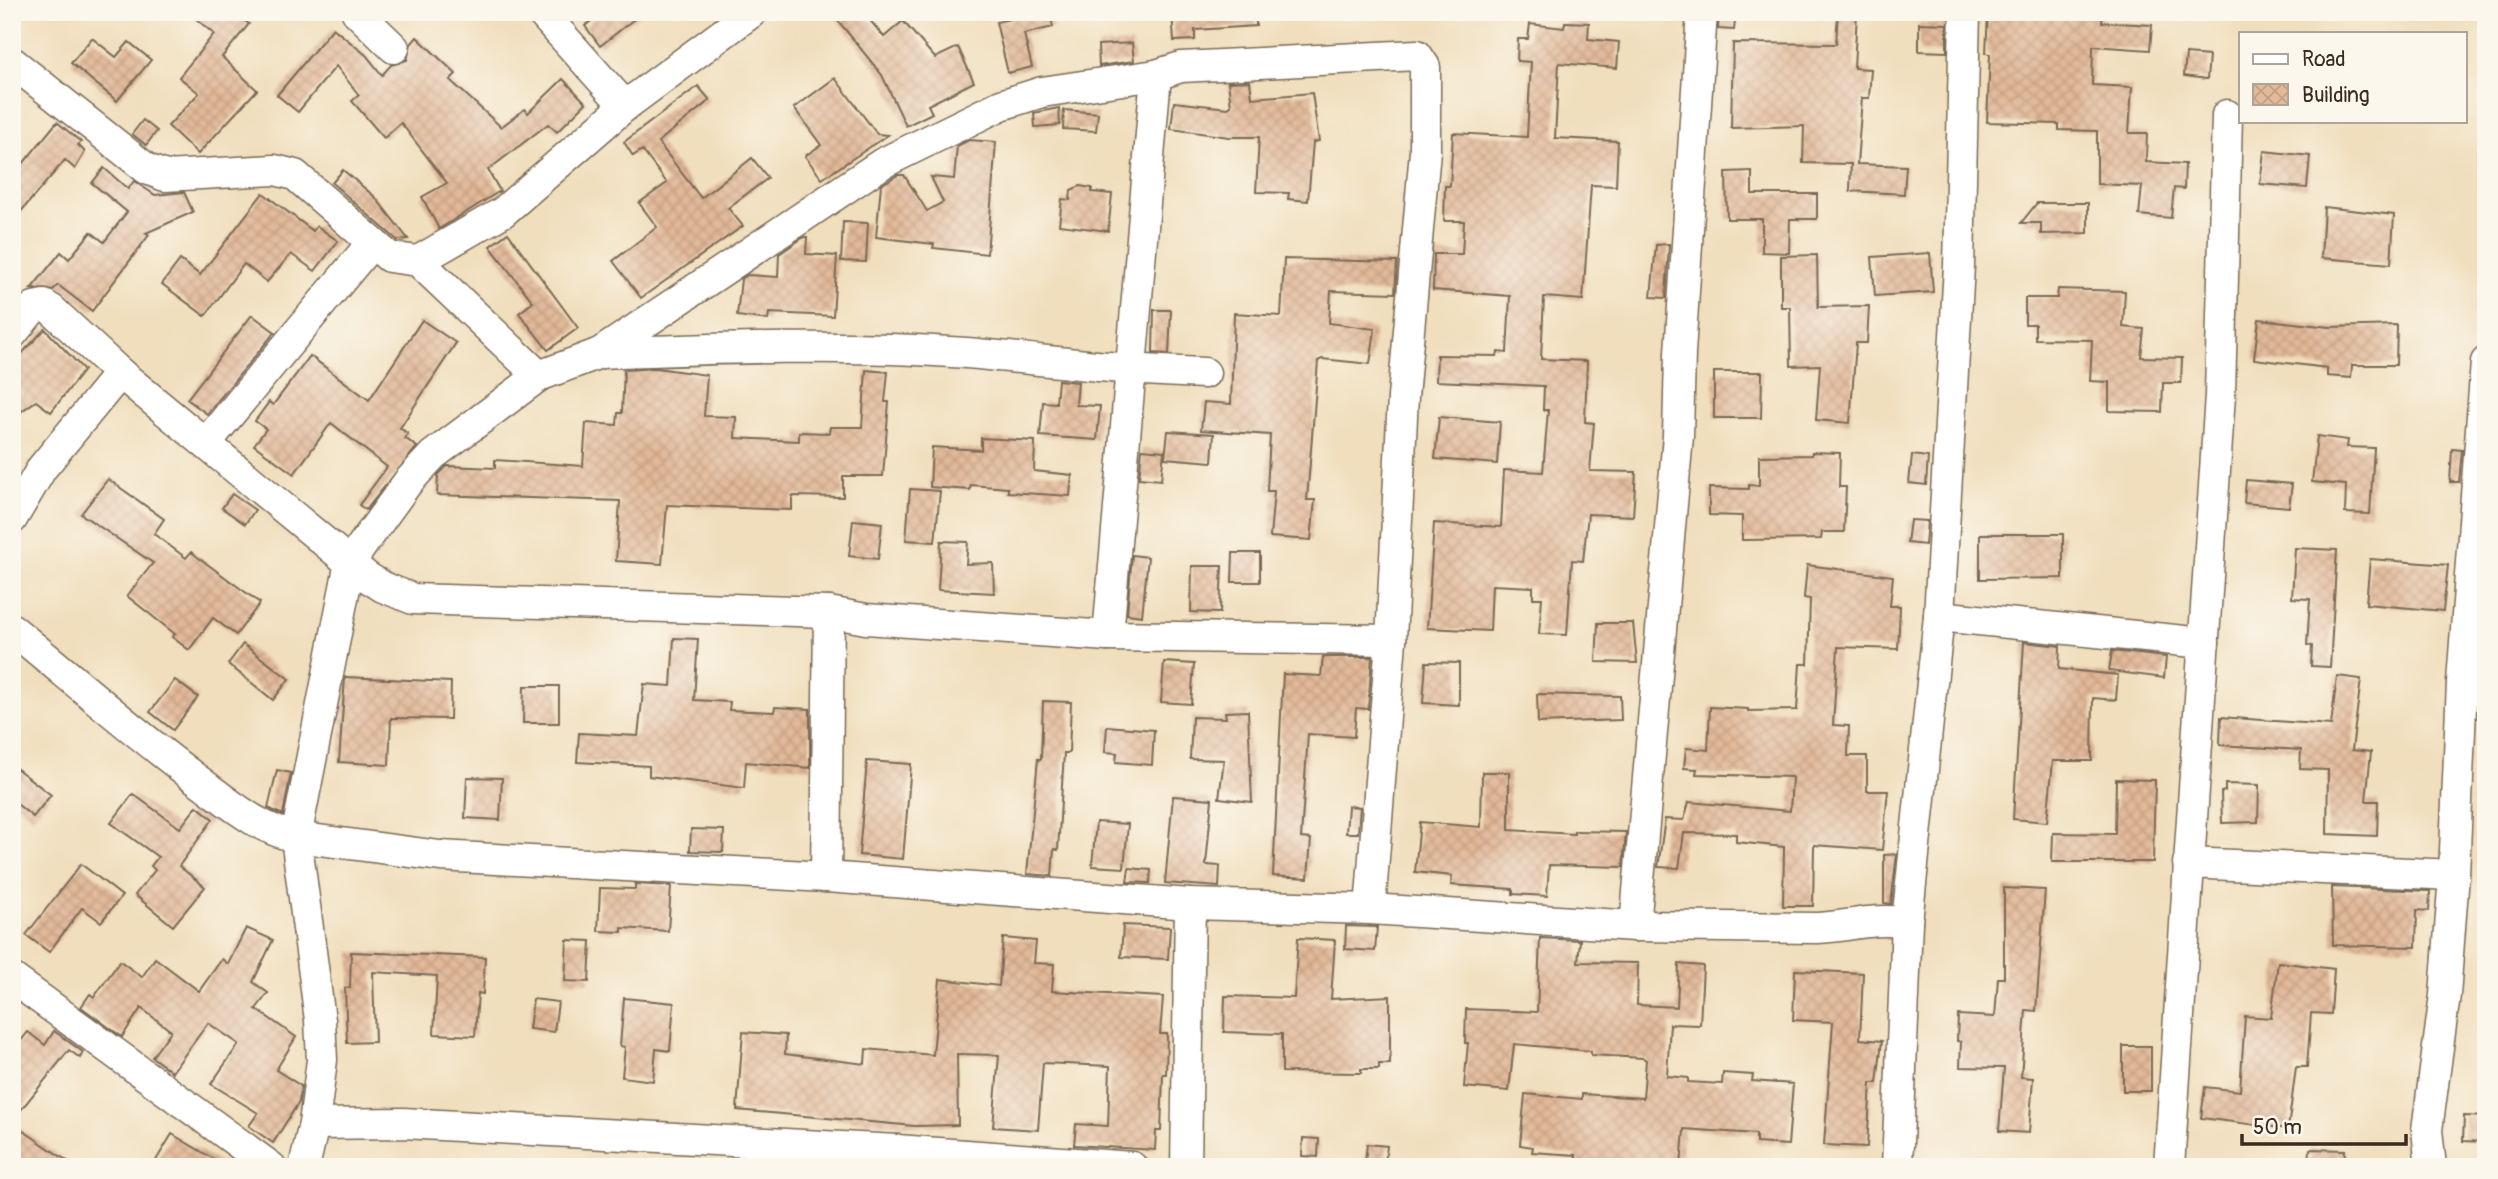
<svg xmlns="http://www.w3.org/2000/svg" width="2498" height="1179" font-family="Pangolin,sans-serif">
	<style>
		.building { fill: url(#building-cross-hatch) }
		.lines { fill: none; stroke-linecap: round; stroke-linejoin: round }
		.minor-casing { stroke: #7a6955; stroke-width: 33 }
		.minor { stroke: #fff; stroke-width: 30 }
	</style>
	<defs>
		<pattern id="building-cross-hatch" width="8" height="8" patternUnits="userSpaceOnUse" patternTransform="scale(1.75)"><rect width="8" height="8" fill="#e2b999"/><path d="M0 0l8 8M0 8l8-8" fill="none" stroke="#c39f83"/></pattern>
	</defs>
	<rect width="100%" height="100%" fill="#fbf7ec"/>
	<filter id="ink" filterUnits="userSpaceOnUse"><feTurbulence type="fractalNoise" baseFrequency=".0143" numOctaves="2"/><feDisplacementMap in="SourceGraphic" scale="14" xChannelSelector="R" yChannelSelector="G"/><feConvolveMatrix kernelMatrix="1 2 1 2 8 2 1 2 1" color-interpolation-filters="sRGB"/></filter>
	<filter id="wash" filterUnits="userSpaceOnUse"><feTurbulence type="fractalNoise" baseFrequency=".00686" numOctaves="4" result="noise"/><feDisplacementMap in="SourceGraphic" scale="28" xChannelSelector="R" yChannelSelector="G"/><feGaussianBlur stdDeviation="1.57" result="paint"/><feColorMatrix in="noise" values="0 0 0 0 0 0 0 0 0 0 0 0 0 0 0 0 0 1.4 0 .05"/><feComposite in="paint" operator="in"/></filter>
	<g filter="url(#wash)">
		<rect width="100%" height="100%" fill="#f0debc"/>
		<g id="blocks">
			<!-- building -->
			<g class="building">
				<polygon points="188,12 234,12 249,24 222,57 257,90 198,154 168,126 199,93 179,77 214,34"/>
				<polygon points="602,12 643,12 600,46 585,26"/>
				<polygon points="831,12 863,12 884,37 903,21 935,58 958,47 974,82 928,105 932,113 906,126 882,75"/>
				<polygon points="1024,12 1050,12 1053,27 1024,34 1032,67 1008,73 996,22 1025,16"/>
				<polygon points="1172,12 1256,12 1256,26 1195,30 1195,40 1174,41"/>
				<polygon points="1719,12 1736,12 1734,30 1718,29"/>
				<polygon points="1838,12 1857,12 1854,68 1871,69 1869,98 1862,98 1857,164 1906,166 1904,194 1850,191 1851,164 1803,163 1804,126 1731,128 1733,43 1836,44"/>
				<polygon points="1988,12 2103,12 2102,22 2152,25 2150,50 2093,46 2092,85 2132,87 2129,133 2147,133 2146,162 2185,164 2184,189 2174,188 2171,218 2139,215 2142,186 2097,184 2097,131 2059,130 2059,124 1987,122 1990,54 1986,53"/>
				<polygon points="1565,22 1589,23 1588,39 1619,42 1617,68 1559,63 1555,138 1618,141 1616,186 1591,185 1583,300 1544,297 1541,359 1587,361 1585,422 1594,423 1590,471 1636,472 1633,516 1588,514 1583,561 1572,560 1567,635 1539,634 1542,598 1533,598 1533,587 1492,585 1490,631 1427,628 1434,523 1501,527 1504,470 1543,472 1548,410 1543,410 1544,386 1436,381 1437,355 1497,356 1498,352 1507,353 1510,296 1433,290 1434,254 1462,254 1464,221 1444,221 1445,186 1450,186 1453,133 1527,137 1531,62 1517,61 1518,39 1528,39 1530,24 1564,28"/>
				<polygon points="1919,23 1947,24 1947,52 1919,51"/>
				<polygon points="333,28 366,55 382,75 391,65 407,60 411,44 417,37 456,74 450,80 501,127 525,109 528,113 563,79 586,103 557,132 548,124 488,170 500,191 439,229 422,197 447,183 401,123 384,138 352,101 359,95 336,66 298,112 277,95"/>
				<polygon points="92,38 116,57 129,42 151,60 117,101 71,63"/>
				<polygon points="1132,43 1134,61 1099,66 1098,45"/>
				<polygon points="2186,54 2209,56 2207,79 2184,76"/>
				<polygon points="835,78 877,134 888,135 822,179 805,156 821,145 794,108"/>
				<polygon points="1250,81 1252,98 1312,93 1319,141 1313,142 1308,201 1288,199 1289,193 1256,192 1259,137 1229,137 1171,129 1174,102 1228,108 1231,106 1228,82"/>
				<polygon points="698,86 710,100 658,142 701,198 752,158 768,178 728,208 743,226 641,298 613,261 657,227 639,203 667,183 642,150 633,156 624,142"/>
				<polygon points="1059,108 1060,125 1035,127 1034,113"/>
				<polygon points="1064,110 1098,113 1096,131 1063,129"/>
				<polygon points="143,120 157,131 146,145 132,134"/>
				<polygon points="57,122 81,142 78,145 85,152 75,169 65,160 12,222 12,177"/>
				<polygon points="969,140 996,142 987,254 933,248 934,244 876,237 881,185 898,175 904,175 927,211 943,202 931,177 954,179 957,146"/>
				<polygon points="2264,151 2310,156 2307,188 2260,184"/>
				<polygon points="104,168 128,189 134,181 155,195 184,192 193,212 146,233 149,235 92,311 58,285 53,290 31,289 61,252 69,259 91,232 104,242 127,212 92,183"/>
				<polygon points="343,170 375,197 408,239 397,240 332,183"/>
				<polygon points="1752,171 1752,194 1817,194 1817,219 1790,219 1789,253 1762,252 1762,219 1727,219 1726,172"/>
				<polygon points="1080,186 1092,188 1092,192 1112,194 1108,231 1059,225 1062,199 1070,200 1071,190"/>
				<polygon points="263,193 313,231 317,226 338,241 315,271 291,254 267,282 244,264 205,316 162,284 180,260 200,275"/>
				<polygon points="2037,203 2088,203 2088,233 2041,234 2041,223 2021,223"/>
				<polygon points="2324,207 2394,215 2391,264 2321,258"/>
				<polygon points="843,222 868,223 866,262 841,261"/>
				<polygon points="508,233 578,328 548,350 519,313 533,302 490,246"/>
				<polygon points="804,237 807,237 806,254 837,256 833,316 769,313 768,320 737,316 741,279 748,275 778,277 779,254"/>
				<polygon points="1669,244 1666,298 1651,297 1656,245"/>
				<polygon points="1930,253 1933,292 1875,296 1872,257"/>
				<polygon points="1817,255 1818,307 1869,306 1867,343 1856,343 1850,423 1816,420 1820,365 1791,366 1790,307 1781,307 1781,256"/>
				<polygon points="1284,259 1397,262 1395,293 1331,291 1329,323 1375,329 1370,364 1322,359 1318,361 1307,500 1315,500 1311,540 1270,537 1274,491 1267,491 1270,435 1201,430 1204,402 1231,404 1234,313 1281,316"/>
				<polygon points="2058,289 2125,291 2123,327 2144,329 2141,357 2182,358 2181,383 2163,383 2162,412 2109,411 2109,382 2090,381 2092,340 2035,339 2035,324 2025,324 2025,298 2057,298"/>
				<polygon points="1154,310 1171,310 1169,354 1153,353"/>
				<polygon points="252,315 275,332 207,414 187,399"/>
				<polygon points="2259,319 2330,327 2397,325 2396,365 2352,365 2351,378 2327,376 2327,368 2254,359"/>
				<polygon points="422,320 456,343 400,428 408,434 405,438 417,447 366,510 359,505 387,467 331,423 294,474 254,445 266,429 255,421 269,402 273,405 310,356 369,400"/>
				<polygon points="45,329 84,370 51,412 36,401 20,412 12,401 12,364"/>
				<polygon points="656,368 707,375 704,416 736,417 735,438 799,441 799,432 829,433 830,427 862,427 866,370 888,372 885,402 889,402 883,476 843,476 843,497 792,496 792,510 667,505 662,564 616,561 620,501 437,495 438,475 447,466 495,468 495,460 583,466 586,423 617,425 618,413 622,413 624,370"/>
				<polygon points="1714,372 1762,372 1761,418 1714,418"/>
				<polygon points="1058,380 1078,382 1076,405 1100,406 1097,440 1040,436 1043,402 1056,403"/>
				<polygon points="1439,417 1500,422 1497,464 1435,459"/>
				<polygon points="1168,431 1214,434 1212,462 1165,458"/>
				<polygon points="2317,436 2348,440 2347,447 2374,448 2370,514 2345,513 2346,485 2312,482"/>
				<polygon points="981,438 1035,441 1034,471 1072,475 1070,496 1008,492 1008,488 971,485 970,490 930,487 932,447 981,450"/>
				<polygon points="1142,449 1164,451 1161,480 1139,478"/>
				<polygon points="2452,449 2462,450 2459,482 2450,482"/>
				<polygon points="1812,452 1840,453 1839,487 1846,487 1844,532 1822,532 1821,539 1742,540 1742,516 1709,515 1709,488 1749,489 1749,485 1759,486 1759,456 1812,455"/>
				<polygon points="1912,455 1928,457 1926,485 1909,483"/>
				<polygon points="108,479 164,519 154,534 186,558 191,552 260,603 236,635 213,618 189,650 172,637 175,634 127,596 153,563 81,514"/>
				<polygon points="2246,480 2292,484 2289,507 2244,503"/>
				<polygon points="910,489 940,491 935,542 906,540"/>
				<polygon points="232,494 255,510 245,524 222,508"/>
				<polygon points="853,520 882,523 878,559 849,556"/>
				<polygon points="1910,520 1927,521 1925,545 1907,543"/>
				<polygon points="1980,534 2063,534 2063,578 1980,579"/>
				<polygon points="941,541 968,542 966,564 993,563 994,593 938,590"/>
				<polygon points="2295,548 2337,550 2330,667 2311,666 2312,646 2307,645 2310,599 2292,598"/>
				<polygon points="1233,553 1260,553 1260,582 1232,582"/>
				<polygon points="1132,555 1148,557 1142,616 1127,614"/>
				<polygon points="2370,559 2448,565 2443,611 2366,604"/>
				<polygon points="1807,565 1893,576 1890,606 1900,606 1898,649 1838,647 1833,725 1849,726 1848,756 1867,756 1867,791 1888,791 1882,850 1814,845 1813,906 1783,906 1784,847 1736,842 1736,834 1684,833 1679,868 1658,867 1665,819 1684,820 1689,802 1790,811 1792,777 1696,774 1697,769 1684,768 1686,748 1708,750 1710,707 1748,709 1748,711 1797,710 1800,664 1808,664 1810,599 1804,598"/>
				<polygon points="1192,566 1222,566 1220,613 1191,612"/>
				<polygon points="1598,623 1633,623 1637,663 1596,662"/>
				<polygon points="674,638 698,639 694,700 730,702 729,710 774,712 775,707 810,709 810,768 746,762 744,788 649,776 649,766 577,762 579,733 638,736 644,684 671,686"/>
				<polygon points="2024,642 2060,646 2059,669 2118,675 2116,700 2093,698 2092,761 2053,761 2047,822 2013,819"/>
				<polygon points="243,644 289,679 273,700 228,664"/>
				<polygon points="2112,651 2166,657 2164,678 2109,671"/>
				<polygon points="1323,657 1372,657 1368,709 1356,708 1354,737 1308,734 1301,838 1311,839 1308,878 1273,876 1283,674 1321,676"/>
				<polygon points="1164,662 1194,664 1191,704 1161,702"/>
				<polygon points="1426,662 1459,663 1459,705 1423,703"/>
				<polygon points="2337,676 2361,679 2352,750 2371,752 2366,801 2378,801 2377,836 2327,834 2328,770 2300,769 2301,750 2220,745 2221,717 2331,725"/>
				<polygon points="345,677 451,682 450,719 391,718 389,765 339,762"/>
				<polygon points="175,680 198,697 173,730 150,712"/>
				<polygon points="524,686 559,686 559,723 523,723"/>
				<polygon points="1537,694 1620,696 1621,720 1538,723"/>
				<polygon points="1043,701 1071,702 1069,753 1064,753 1058,850 1054,849 1052,876 1027,874 1038,759 1041,759"/>
				<polygon points="1248,711 1252,802 1219,798 1224,760 1190,759 1192,717 1226,718 1225,712"/>
				<polygon points="1107,726 1154,730 1152,765 1116,762 1117,753 1105,752"/>
				<polygon points="867,761 911,764 903,859 859,855"/>
				<polygon points="12,765 51,795 33,817 12,800"/>
				<polygon points="277,770 291,773 283,815 268,808"/>
				<polygon points="1482,772 1509,772 1509,830 1574,834 1574,831 1626,832 1623,867 1549,865 1547,896 1513,894 1513,889 1451,885 1452,876 1415,872 1420,822 1481,827"/>
				<polygon points="467,777 502,778 500,820 465,818"/>
				<polygon points="2116,779 2155,780 2153,862 2052,862 2053,833 2115,834"/>
				<polygon points="2225,784 2259,785 2258,822 2222,823 2221,792 2225,791"/>
				<polygon points="133,794 180,828 197,806 213,819 179,866 205,887 173,926 135,895 155,870 151,866 158,857 111,823"/>
				<polygon points="1173,796 1212,799 1206,865 1220,866 1219,887 1165,883"/>
				<polygon points="1348,806 1360,807 1358,833 1346,833"/>
				<polygon points="1096,822 1128,824 1124,868 1092,866"/>
				<polygon points="691,829 724,830 723,852 690,851"/>
				<polygon points="1897,854 1891,904 1884,903 1884,855"/>
				<polygon points="81,864 122,896 101,922 82,908 49,952 26,935"/>
				<polygon points="1129,868 1151,870 1150,883 1127,882"/>
				<polygon points="635,884 671,886 668,931 622,928 622,932 598,931 600,888 635,889"/>
				<polygon points="2332,887 2430,891 2429,911 2417,910 2416,947 2333,945"/>
				<polygon points="2004,888 2045,890 2036,1011 2026,1010 2021,1077 2033,1078 2029,1133 1999,1131 2004,1068 1960,1067 1961,1042 1957,1041 1958,1015 1995,1017 1998,978 2004,978"/>
				<polygon points="1123,925 1170,927 1168,959 1121,957"/>
				<polygon points="1346,926 1377,927 1375,951 1345,949"/>
				<polygon points="246,928 273,940 253,982 268,993 256,1009 296,1037 276,1070 301,1086 299,1102 273,1143 249,1126 258,1113 211,1084 239,1044 208,1023 172,1072 152,1057 171,1031 141,1008 122,1037 81,1007 90,994 94,997 120,961 142,977 155,958 199,991 222,959 228,964"/>
				<polygon points="1003,938 1036,941 1034,963 1054,964 1052,991 1163,997 1160,1034 1167,1034 1166,1074 1163,1074 1161,1131 1156,1131 1155,1150 1074,1145 1076,1124 1108,1126 1110,1066 1043,1063 1038,1130 993,1127 999,1055 957,1054 958,1125 915,1126 737,1110 743,1032 786,1035 785,1054 865,1064 866,1049 933,1055 940,979 999,986"/>
				<polygon points="1298,938 1335,940 1331,999 1390,996 1390,1064 1379,1064 1379,1069 1361,1069 1361,1073 1282,1072 1282,1034 1224,1032 1225,996 1294,998"/>
				<polygon points="1540,938 1580,940 1578,962 1638,963 1637,1005 1677,1007 1679,964 1703,966 1700,1025 1670,1024 1667,1076 1688,1078 1688,1082 1722,1084 1723,1073 1753,1075 1752,1081 1793,1084 1788,1145 1756,1143 1756,1134 1684,1129 1681,1167 1576,1163 1576,1155 1532,1152 1533,1147 1520,1145 1525,1094 1582,1099 1582,1094 1643,1098 1646,1060 1643,1058 1591,1055 1591,1051 1514,1044 1509,1091 1464,1087 1468,1043 1465,1043 1466,1009 1537,1012"/>
				<polygon points="567,940 591,941 589,982 565,981"/>
				<polygon points="351,952 485,957 483,994 478,993 475,1036 434,1034 437,976 373,972 375,1042 347,1043 345,988 350,988"/>
				<polygon points="2278,962 2334,969 2331,1014 2311,1013 2307,1067 2296,1067 2288,1129 2201,1118 2205,1087 2240,1091 2245,1016 2271,1018"/>
				<polygon points="1795,970 1863,973 1860,1039 1882,1041 1877,1083 1871,1083 1867,1147 1824,1145 1833,1022 1793,1020"/>
				<polygon points="624,998 674,1003 670,1051 656,1049 653,1081 622,1077 625,1047 620,1046"/>
				<polygon points="533,999 558,1002 554,1032 529,1029"/>
				<polygon points="54,1031 83,1052 80,1058 69,1050 12,1121 12,1052 28,1032 45,1045"/>
				<rect x="2123" y="1046" width="28" height="45"/>
				<polygon points="2464,1116 2486,1117 2486,1142 2463,1141"/>
				<polygon points="12,1123 76,1167 12,1167"/>
				<polygon points="172,1134 227,1167 152,1167"/>
				<polygon points="1303,1138 1319,1139 1318,1157 1302,1156"/>
				<polygon points="1367,1144 1387,1146 1385,1163 1365,1161"/>
				<polygon points="2310,1149 2345,1150 2344,1167 2309,1167"/>
			</g>
		</g>
	</g>
	<g filter="url(#ink)">
		<use href="#blocks" fill-opacity="0" stroke="#7a6955" stroke-width="2"/>
		<g class="lines">
			<defs>
				<g id="minor">
					<polyline points="357,12 394,48"/>
					<polyline points="541,12 625,106"/>
					<path d="M 1702,12 L 1680,353 L 1678,436 L 1635,926 L 1818,928 C 1852,926 1871,918 1907,922"/>
					<polyline points="12,62 147,169 165,176 275,170 295,175 389,257 418,261 539,376"/>
					<polyline points="418,261 503,212 625,106 752,12"/>
					<polyline points="12,334 34,307 44,305 52,310 120,373 367,577 383,587 413,599 829,612 866,619 1108,636 1391,640"/>
					<path d="M 600,353 C 723,348 845,344 967,353 C 1047,360 1125,371 1205,373"/>
					<polyline points="206,443 371,244"/>
					<polyline points="12,519 42,468 120,373"/>
					<polyline points="1939,616 2204,643"/>
					<path d="M 12,629 C 73,679 132,731 195,778 C 227,801 257,829 296,837 L 440,856 L 826,877 L 1190,904 L 1370,909 L 1635,926"/>
					<polyline points="1108,636 1156,75"/>
					<polyline points="2188,863 2454,875"/>
					<polyline points="826,877 829,612"/>
					<polyline points="12,978 271,1167"/>
					<polyline points="314,1124 403,1123 897,1150 895,1167"/>
					<polyline points="897,1150 1132,1167"/>
					<polyline points="304,1167 314,1124 322,1060 320,1020 296,837 350,562 408,482 433,455 539,376 600,353 883,163 1001,105 1042,92 1156,75 1181,67 1417,55 1425,67 1425,151 1403,397 1391,640 1370,909"/>
					<polyline points="1186,1167 1190,904"/>
					<polyline points="1897,1167 1907,922 1939,616 1959,266 1965,12"/>
					<polyline points="2169,1167 2220,395 2227,115"/>
					<polyline points="2431,1167 2427,1130 2445,995 2454,875 2462,682 2486,362"/>
				</g>
			</defs>
			<!-- minor casing -->
			<use href="#minor" class="minor-casing"/>
			<!-- minor -->
			<use href="#minor" class="minor"/>
		</g>
	</g>
	<!-- margin -->
	<rect width="2498" height="1179" fill="none" stroke="#fbf7ec" stroke-width="42"/>
	<!-- legend -->
	<rect x="2239" y="32" width="228" height="91" fill="#fbf7ec" stroke="#aea59a" stroke-width="2"/>
	<rect x="2253" y="54" width="35" height="10" fill="#ffffff" stroke="#aea59a" stroke-width="2"/>
	<text x="2302" y="66" font-size="21" fill="#3b2a1e">Road</text>
	<rect x="2253" y="84" width="35" height="21" fill="url(#building-cross-hatch)" stroke="#aea59a" stroke-width="2"/>
	<text x="2302" y="102" font-size="21" fill="#3b2a1e">Building</text>
	<!-- scale -->
	<path d="M2242 1134v10h164v-10" fill="none" stroke="#3b2a1e" stroke-width="3.5"/>
	<text x="2253" y="1134" font-size="21" fill="#3b2a1e" stroke="#fbf7ec" stroke-width="5" paint-order="stroke">50 m</text>
</svg>
